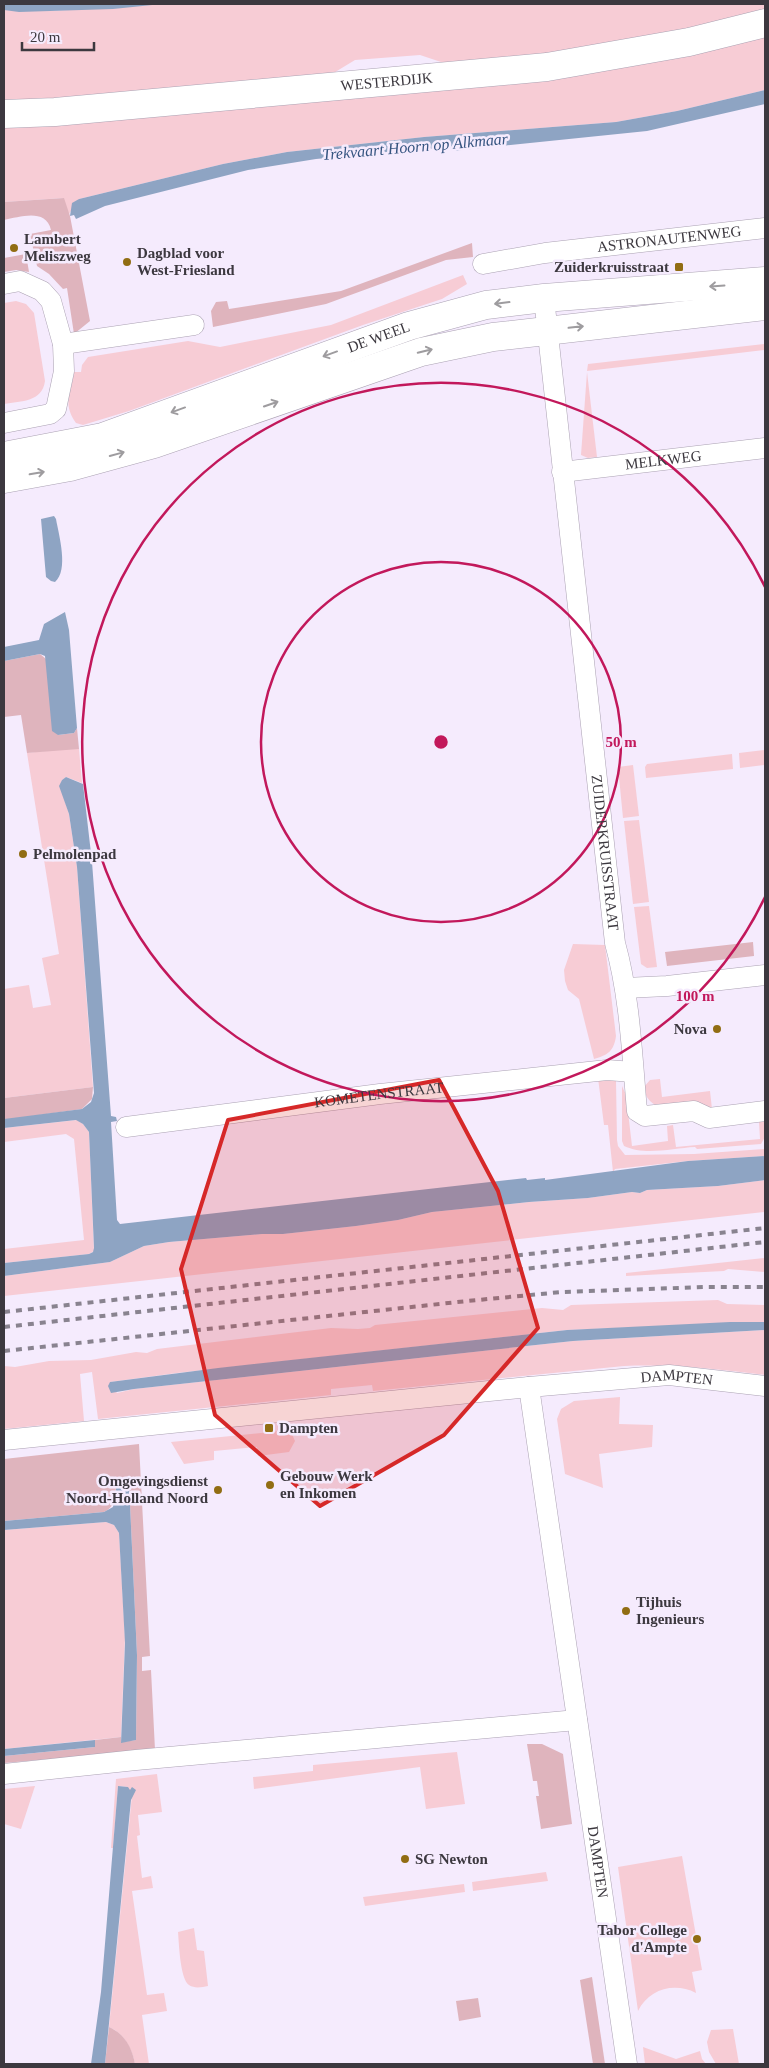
<svg xmlns="http://www.w3.org/2000/svg" width="769" height="2068" font-family="'Times New Roman',serif">
	<style>
		.green { fill: #f7ccd5 }
		.forest { fill: #dfb4bd }
		.water { fill: #8ea4c3 }
		.lines { fill: none; stroke-linecap: round; stroke-linejoin: round }
		.street-casing { stroke: #aba2b3; stroke-width: 21 }
		.secondary-casing { stroke: #aba2b3; stroke-width: 29 }
		.street { stroke: #fff; stroke-width: 20 }
		.secondary { stroke: #fff; stroke-width: 28 }
		.rail { stroke: #89838f; stroke-width: 4; stroke-dasharray: 6 6; stroke-linecap: butt }
		.oneway { stroke: #9e9c9f }
		.marked { fill: #d62828; fill-opacity: 0.2; stroke: #d62828; stroke-width: 4; stroke-linejoin: round }
		.ring { fill: none; stroke: #c2185b; stroke-width: 2.5 }
		.poi-dot { fill: #916d13; stroke: #f5ebfd; stroke-width: 2 }
		.labels { text-anchor: middle; stroke-width: 5; stroke-linejoin: round; paint-order: stroke }
		.street-label { font-size: 15px; fill: #3c383f; stroke: #f5ebfd }
		.poi-label { font-size: 15px; font-weight: bold; fill: #3c383f; stroke: #f5ebfd; text-anchor: start }
		.water-label { font-size: 16px; font-style: italic; fill: #355480; stroke: #f5ebfd }
		.centre { fill: #c2185b; stroke: #f5ebfd; stroke-width: 2.5 }
		.ring-label { font-size: 15px; text-anchor: middle; font-weight: bold; fill: #c2185b; stroke: #f5ebfd; stroke-width: 5; stroke-linejoin: round; paint-order: stroke }
	</style>
	<rect width="100%" height="100%" fill="#f5ebfd"/>
	<!-- green -->
	<g class="green">
		<polygon points="162,4 765,4 765,14 569,52 450,65 420,55 355,60 327,77 4,103 4,10 52,11"/>
		<polygon points="765,37 765,90 677,111 616,122 424,137 287,152 223,164 79,199 69,214 63,198 4,202 4,125"/>
		<path d="M 463,275 L 467,284 L 442,299 L 363,325 L 129,411 L 83,425 L 76,423 C 62,403 71,394 74,372 L 81,372 L 82,365 L 88,357 L 188,341 L 220,347 L 331,325 Z"/>
		<path d="M 16,301 L 26,304 L 34,313 L 45,381 C 42,402 22,401 4,404 L 4,303 Z"/>
		<polygon points="765,344 765,350 587,371 588,364"/>
		<polygon points="587,372 597,457 588,458 581,455"/>
		<polygon points="70,748 79,749 82,783 66,777 62,780 60,786 69,814 77,867 93,1087 4,1098 4,989 29,985 33,1008 51,1005 42,958 59,954 27,753"/>
		<polygon points="765,750 765,765 740,768 739,753"/>
		<polygon points="732,754 733,769 646,778 645,767 647,764"/>
		<polygon points="633,765 639,816 623,818 618,767"/>
		<polygon points="639,820 649,902 633,904 624,821"/>
		<polygon points="649,906 657,967 647,968 641,964 634,907"/>
		<path d="M 573,944 L 605,945 L 616,1036 C 614,1051 608,1055 594,1059 L 579,999 L 568,990 L 565,981 L 564,970 Z"/>
		<polygon points="598,1078 616,1081 617,1140 618,1146 625,1155 694,1154 765,1149 765,1156 688,1161 615,1169 613,1172 608,1125 604,1125"/>
		<path d="M 660,1079 L 662,1097 L 710,1091 L 712,1109 L 659,1107 C 650,1103 645,1097 644,1087 L 650,1080 Z"/>
		<path d="M 622,1086 L 626,1095 L 632,1146 L 668,1141 L 667,1126 L 673,1125 L 676,1147 L 760,1139 L 759,1122 L 765,1121 L 765,1137 L 761,1144 L 697,1149 L 695,1147 C 673,1148 645,1156 624,1146 L 622,1141 Z"/>
		<polygon points="77,1120 83,1124 89,1132 94,1251 89,1254 4,1263 4,1249 84,1240 74,1139 66,1134 4,1142 4,1128"/>
		<polygon points="765,1180 765,1212 4,1296 4,1276 110,1262 144,1246 169,1242 262,1234 283,1234 356,1226 398,1220 432,1212 529,1202 588,1198 632,1192 640,1193 647,1190 718,1186"/>
		<polygon points="765,1258 765,1272 728,1269 724,1271 626,1276 626,1273"/>
		<path d="M 718,1300 L 727,1304 L 765,1305 L 765,1322 L 567,1330 L 177,1373 L 110,1382 L 117,1393 L 134,1389 L 573,1341 L 765,1330 L 765,1375 C 718,1369 672,1364 624,1366 L 373,1391 L 372,1385 L 331,1389 L 331,1395 L 98,1419 L 92,1372 L 80,1374 L 84,1421 L 4,1429 L 4,1366 L 15,1367 L 49,1361 L 91,1360 L 136,1352 L 147,1353 L 157,1349 L 331,1328 L 358,1329 L 370,1328 L 375,1325 L 542,1308 L 563,1310 L 571,1305 Z"/>
		<polygon points="620,1397 619,1424 653,1425 652,1447 599,1454 603,1488 565,1474 557,1419 561,1409 574,1401"/>
		<polygon points="290,1430 295,1441 289,1452 258,1456 257,1447 214,1451 214,1460 184,1464 171,1442"/>
		<polygon points="106,1522 114,1525 119,1533 125,1638 121,1737 4,1749 4,1530"/>
		<polygon points="457,1752 465,1804 426,1809 420,1767 254,1789 253,1777 313,1771 313,1765"/>
		<path d="M 157,1774 L 162,1812 L 138,1815 L 140,1835 L 137,1836 L 142,1878 L 151,1876 L 153,1888 L 132,1891 L 147,1995 L 164,1993 L 167,2011 L 142,2015 L 149,2064 L 135,2064 C 132,2049 124,2033 109,2027 L 132,1795 L 128,1793 L 128,1787 L 118,1786 L 113,1848 L 111,1848 L 116,1779 Z"/>
		<polygon points="35,1786 21,1829 4,1824 4,1789"/>
		<path d="M 682,1856 L 702,1970 L 692,1972 L 696,1993 C 674,1982 649,1989 638,2011 L 618,1867 Z"/>
		<polygon points="546,1872 548,1881 473,1891 472,1882"/>
		<polygon points="464,1884 465,1892 365,1906 363,1897"/>
		<path d="M 194,1928 L 197,1950 L 204,1951 L 208,1986 C 202,1987 195,1989 189,1985 C 180,1979 179,1943 178,1932 Z"/>
		<polygon points="733,2029 739,2064 716,2064 709,2052 707,2042 711,2030"/>
		<polygon points="643,2047 676,2059 700,2051 702,2059 706,2064 645,2064"/>
	</g>
	<!-- forest -->
	<g class="forest">
		<path d="M 64,198 L 70,216 L 90,321 L 74,334 L 67,288 L 63,289 L 49,274 L 37,266 L 30,234 L 51,230 C 46,208 20,217 4,220 L 4,202 Z"/>
		<polygon points="472,243 473,257 446,260 326,304 213,327 211,311 216,302 227,301 229,309 341,291"/>
		<polygon points="26,254 29,272 16,270 4,272 4,258"/>
		<polygon points="40,654 46,659 58,735 74,733 77,728 79,749 27,753 21,715 4,717 4,661"/>
		<polygon points="753,942 754,956 667,966 665,952"/>
		<polygon points="93,1087 92,1099 82,1109 4,1120 4,1098"/>
		<path d="M 139,1444 L 150,1656 L 142,1657 L 142,1671 L 151,1670 L 155,1750 L 4,1763 L 4,1756 L 95,1747 L 95,1740 L 121,1737 L 121,1742 L 136,1740 L 137,1655 L 129,1483 L 117,1483 C 114,1495 116,1507 104,1512 L 4,1521 L 4,1459 Z"/>
		<polygon points="542,1744 563,1754 572,1824 541,1829 536,1796 539,1796 537,1781 533,1781 527,1744"/>
		<polygon points="592,1977 605,2064 593,2064 580,1980"/>
		<polygon points="478,1998 481,2017 459,2021 456,2001"/>
		<path d="M 109,2027 C 125,2034 132,2048 135,2064 L 105,2064 Z"/>
	</g>
	<!-- water -->
	<g class="water">
		<polygon points="4,4 162,4 113,9 19,12 4,10"/>
		<polygon points="765,90 765,104 647,131 452,151 451,148 419,149 316,159 248,170 105,206 76,219 74,215 70,216 72,203 79,199 223,164 287,152 424,137 616,122 677,111"/>
		<path d="M 54,516 L 56,519 C 59,536 69,570 55,582 L 51,581 L 46,577 L 41,519 Z"/>
		<polygon points="65,612 69,630 77,728 74,733 58,735 52,731 45,656 40,654 4,661 4,647 39,640 44,624"/>
		<polygon points="66,777 83,784 92,862 111,1116 116,1117 117,1121 111,1122 117,1220 120,1224 526,1178 527,1180 545,1178 545,1180 688,1161 765,1156 765,1180 718,1186 647,1190 640,1193 632,1192 588,1198 529,1202 432,1212 398,1220 356,1226 283,1234 262,1234 169,1242 144,1246 110,1262 4,1276 4,1263 89,1254 93,1252 94,1248 89,1132 83,1124 76,1120 4,1128 4,1119 82,1109 91,1102 94,1093 77,867 69,814 59,786 62,780"/>
		<polygon points="730,1322 765,1322 765,1330 573,1341 134,1389 111,1393 108,1386 110,1382 218,1368 567,1330"/>
		<polygon points="122,1481 129,1483 137,1655 136,1740 121,1743 125,1643 119,1533 114,1525 106,1522 4,1530 4,1521 104,1512 113,1507 117,1483"/>
		<polygon points="95,1740 95,1747 4,1756 4,1749"/>
		<polygon points="118,1786 128,1787 130,1790 132,1787 136,1790 131,1800 105,2064 91,2064 101,1992"/>
	</g>
	<g class="lines">
		<defs>
			<g id="street">
				<path id="s1" d="M 483,264 L 545,253 L 765,228"/>
				<polyline points="4,284 20,281 42,291 51,301 63,344 64,371 56,409 50,414 4,423"/>
				<path id="s2" d="M 544,298 L 615,943 C 630,997 632,1055 637,1111 L 645,1116 L 694,1111 L 709,1118 L 765,1111"/>
				<polyline points="63,344 194,325"/>
				<path id="s3" d="M 562,472 L 765,448"/>
				<polyline points="625,988 667,986 765,975"/>
				<path id="s4" d="M 126,1127 L 380,1094 L 607,1070 L 633,1072"/>
				<path id="s5" d="M 529,1387 L 627,2064"/>
				<path id="s6" d="M 4,1440 L 529,1387 L 669,1375 L 765,1386"/>
				<polyline points="4,1774 136,1760 577,1720"/>
			</g>
			<g id="secondary">
				<path id="s7" d="M 4,114 L 55,112 L 547,67 L 689,42 L 765,23"/>
				<path id="s8" d="M 4,456 L 103,437 L 409,326 L 486,305 L 544,298 L 765,281"/>
				<polyline points="4,479 70,467 154,444 421,352 493,337 765,306"/>
			</g>
		</defs>
		<!-- street casing -->
		<use href="#street" class="street-casing"/>
		<!-- secondary casing -->
		<use href="#secondary" class="secondary-casing"/>
		<!-- street -->
		<use href="#street" class="street"/>
		<!-- secondary -->
		<use href="#secondary" class="secondary"/>
		<!-- rail -->
		<g class="rail">
			<polyline points="4,1312 765,1228"/>
			<polyline points="4,1327 765,1242"/>
			<polyline points="4,1351 467,1301 562,1292 705,1287 765,1287"/>
		</g>
	</g>
	<!-- one-way arrows -->
	<defs><path id="oneway-shaft" d="M-6 0H5M1.5-3L5.5 0L1.5 3" fill="none" stroke-width="1.6" stroke-linecap="round" stroke-linejoin="round" transform="scale(1.25)"/></defs>
	<g class="oneway">
		<use href="#oneway-shaft" transform="translate(717 286) rotate(176)"/>
		<use href="#oneway-shaft" transform="translate(502 303) rotate(173)"/>
		<use href="#oneway-shaft" transform="translate(576 327) rotate(-6)"/>
		<use href="#oneway-shaft" transform="translate(425 351) rotate(-14)"/>
		<use href="#oneway-shaft" transform="translate(330 354) rotate(160)"/>
		<use href="#oneway-shaft" transform="translate(271 404) rotate(-19)"/>
		<use href="#oneway-shaft" transform="translate(178 410) rotate(160)"/>
		<use href="#oneway-shaft" transform="translate(117 454) rotate(-15)"/>
		<use href="#oneway-shaft" transform="translate(37 473) rotate(-10)"/>
	</g>
	<!-- marked area -->
	<path class="marked" d="M 439,1080 L 498,1191 L 538,1328 L 444,1435 L 320,1506 L 215,1415 L 181,1269 L 228,1120 Z"/>
	<!-- distance rings -->
	<g class="ring">
		<circle cx="441" cy="742" r="180"/>
		<path d="M765 897A359 359 0 1 1 765 587"/>
	</g>
	<!-- markers -->
	<g class="poi-dot">
		<circle cx="14" cy="248" r="5"/>
		<circle cx="127" cy="262" r="5"/>
		<rect x="674" y="262" width="10" height="10" rx="2.5"/>
		<circle cx="23" cy="854" r="5"/>
		<circle cx="717" cy="1029" r="5"/>
		<rect x="264" y="1423" width="10" height="10" rx="2.5"/>
		<circle cx="270" cy="1485" r="5"/>
		<circle cx="218" cy="1490" r="5"/>
		<circle cx="626" cy="1611" r="5"/>
		<circle cx="405" cy="1859" r="5"/>
		<circle cx="697" cy="1939" r="5"/>
	</g>
	<g class="labels">
		<!-- street labels -->
		<g class="street-label">
			<text dy="5" stroke="none"><textPath href="#s7" startOffset="384">WESTERDIJK</textPath></text>
			<text dy="5" stroke="none"><textPath href="#s1" startOffset="188">ASTRONAUTENWEG</textPath></text>
			<text dy="5" stroke="none"><textPath href="#s8" startOffset="394">DE WEEL</textPath></text>
			<text dy="5" stroke="none"><textPath href="#s3" startOffset="102">MELKWEG</textPath></text>
			<text dy="5" stroke="none"><textPath href="#s2" startOffset="558">ZUIDERKRUISSTRAAT</textPath></text>
			<text dy="5" stroke="none"><textPath href="#s4" startOffset="255">KOMETENSTRAAT</textPath></text>
			<text dy="5" stroke="none"><textPath href="#s6" startOffset="676">DAMPTEN</textPath></text>
			<text dy="5" stroke="none"><textPath href="#s5" startOffset="480">DAMPTEN</textPath></text>
		</g>
		<!-- poi labels -->
		<g class="poi-label">
			<text x="24" y="244">Lambert<tspan x="24" dy="17">Meliszweg</tspan></text>
			<text x="137" y="258">Dagblad voor<tspan x="137" dy="17">West-Friesland</tspan></text>
			<text x="669" y="272" text-anchor="end">Zuiderkruisstraat</text>
			<text x="33" y="859">Pelmolenpad</text>
			<text x="707" y="1034" text-anchor="end">Nova</text>
			<text x="279" y="1433">Dampten</text>
			<text x="280" y="1481">Gebouw Werk<tspan x="280" dy="17">en Inkomen</tspan></text>
			<text x="208" y="1486" text-anchor="end">Omgevingsdienst<tspan x="208" dy="17">Noord-Holland Noord</tspan></text>
			<text x="636" y="1607">Tijhuis<tspan x="636" dy="17">Ingenieurs</tspan></text>
			<text x="415" y="1864">SG Newton</text>
			<text x="687" y="1935" text-anchor="end">Tabor College<tspan x="687" dy="17">d'Ampte</tspan></text>
		</g>
		<!-- water labels -->
		<g class="water-label">
			<text transform="translate(415 146) rotate(-5)" y="6">Trekvaart Hoorn op Alkmaar</text>
		</g>
	</g>
	<circle cx="441" cy="742" r="8" class="centre"/>
	<g class="ring-label">
		<text x="621" y="747">50 m</text>
		<text x="695" y="1001">100 m</text>
	</g>
	<!-- border -->
	<rect width="769" height="2068" fill="none" stroke="#3c383f" stroke-width="10"/>
	<!-- scale -->
	<path d="M22 42v8h72v-8" fill="none" stroke="#3c383f" stroke-width="2.5"/>
	<text x="30" y="42" font-size="15" fill="#3c383f" stroke="#f5ebfd" stroke-width="4" paint-order="stroke">20 m</text>
</svg>
